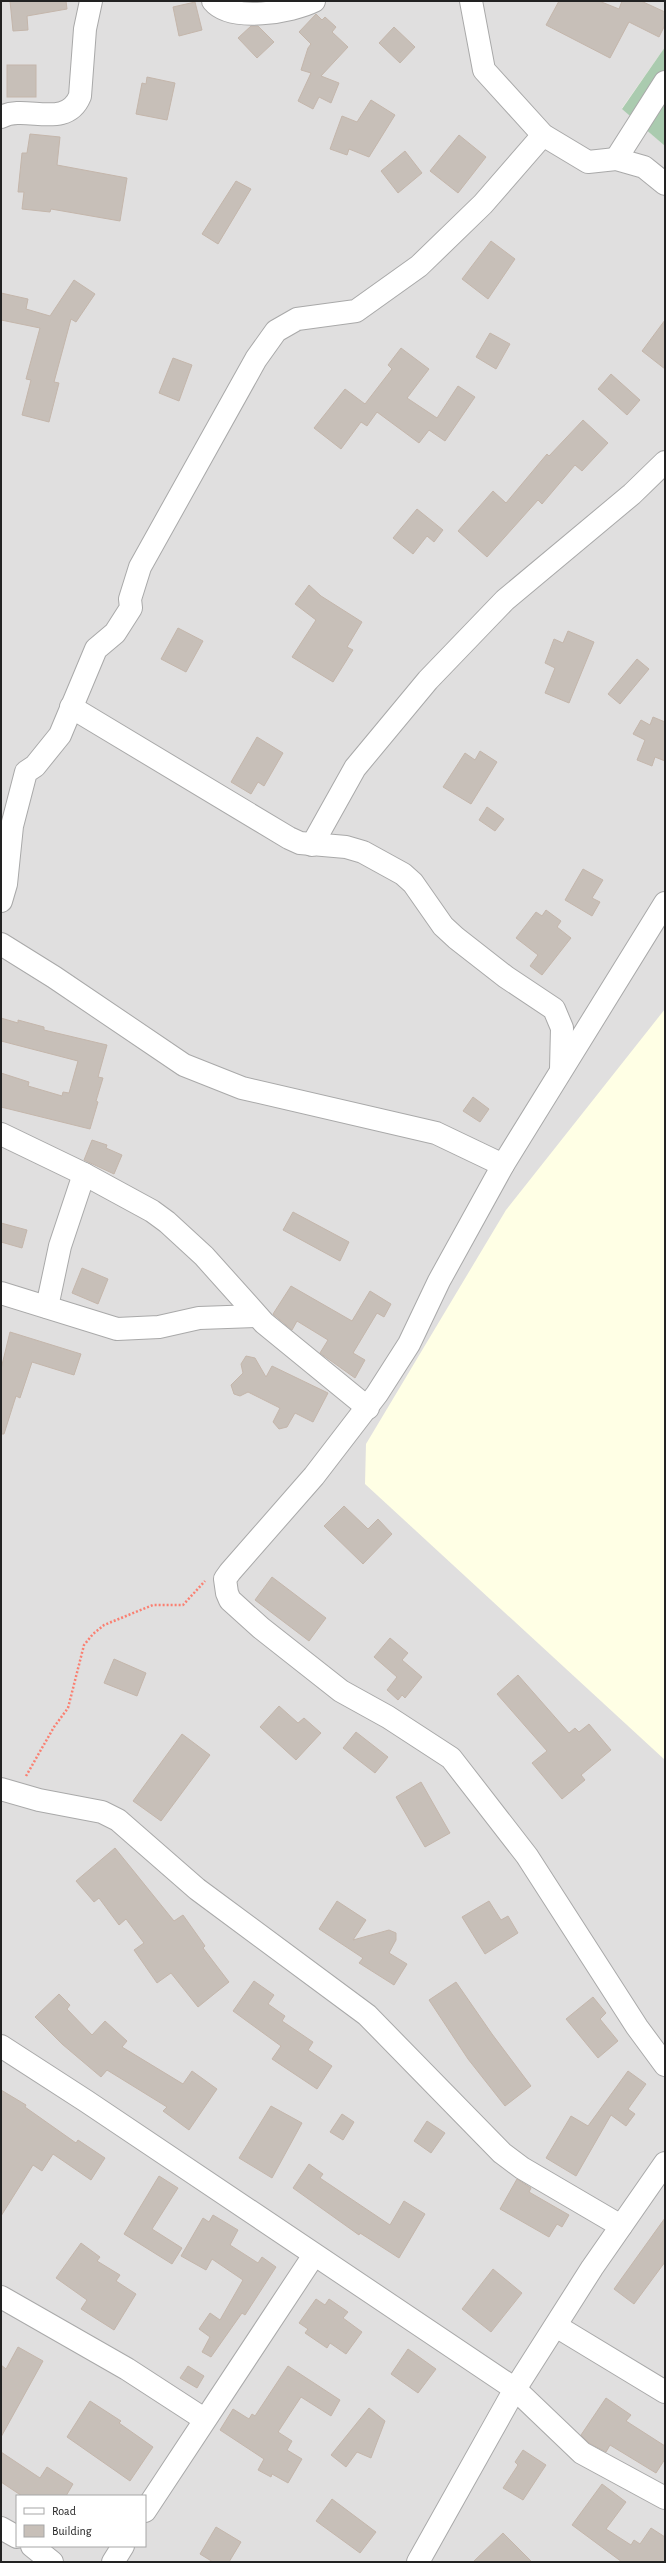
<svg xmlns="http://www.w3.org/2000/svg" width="666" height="2563" font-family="'Alegreya Sans',sans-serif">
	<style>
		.residential { fill: #e0dfdf; fill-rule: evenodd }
		.education { fill: #ffffe5 }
		.cemetery { fill: #aacbaf }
		.building { fill: #c7bfb8; stroke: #c4b6ab }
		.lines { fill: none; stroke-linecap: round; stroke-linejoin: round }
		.minor-casing { stroke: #a9a9a9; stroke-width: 24 }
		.path { stroke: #fa8072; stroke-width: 2.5; stroke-dasharray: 2 2; stroke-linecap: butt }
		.minor { stroke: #fff; stroke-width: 22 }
	</style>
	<rect width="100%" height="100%" fill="#f2efe9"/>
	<!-- residential -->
	<path class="residential" d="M 1,1 L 665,1 L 665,47 L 622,108 L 665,146 L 665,2562 L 1,2562 ZM 17,2496 L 145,2496 L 145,2546 L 17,2546 Z"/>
	<!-- education -->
	<polygon class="education" points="665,1009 665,1760 365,1484 366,1444 506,1210"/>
	<!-- cemetery -->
	<polygon class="cemetery" points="665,47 665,146 622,109"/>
	<!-- building -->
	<g class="building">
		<polygon points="10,1 66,1 67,9 27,16 28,30 13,31"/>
		<polygon points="559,1 599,1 619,9 622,1 641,1 665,12 665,25 659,37 629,22 610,58 546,25"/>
		<polygon points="195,2 202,30 179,36 173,7"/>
		<polygon points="316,14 322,20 325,17 336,27 332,32 348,47 321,76 339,83 331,103 319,97 313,109 298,101 311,73 301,70 308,48 311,44 299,32"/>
		<polygon points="251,26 258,26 274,42 257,58 238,38"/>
		<polygon points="394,27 415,47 400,63 379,43"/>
		<rect x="7" y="65" width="29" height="32"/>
		<polygon points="147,77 175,83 167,120 136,114 142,83 146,84"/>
		<polygon points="371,100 395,115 369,157 349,149 347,155 330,149 342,116 357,122"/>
		<polygon points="30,134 60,137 57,165 127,178 120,221 51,209 50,212 22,209 24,192 18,192 22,153 27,153"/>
		<polygon points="459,135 486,157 458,193 430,171"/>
		<polygon points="405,151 422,173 398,193 381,171"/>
		<polygon points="236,181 251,189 218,244 202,234"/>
		<polygon points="491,241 515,259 488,299 462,279"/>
		<polygon points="74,280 95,294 76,322 71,319 54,382 59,383 49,422 22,415 31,380 26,379 40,328 1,320 1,293 28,299 26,309 50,316"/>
		<polygon points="665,320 665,369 642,351"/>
		<polygon points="490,333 510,344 496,369 476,357"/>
		<polygon points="401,348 429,369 407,398 437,418 458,386 475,397 445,441 429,430 419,443 377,412 367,426 361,422 341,449 314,428 345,389 365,404 392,369 388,365"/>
		<polygon points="173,358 192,365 179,401 159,393"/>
		<polygon points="611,374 640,400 627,415 598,389"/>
		<polygon points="583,420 608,443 582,471 575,465 542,504 538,500 487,557 458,531 493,491 506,503 547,454 549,456"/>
		<polygon points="417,509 443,530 434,542 427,536 413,554 393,538"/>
		<polygon points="309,585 321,596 362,622 347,647 353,650 333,682 292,657 316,620 295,604"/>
		<polygon points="178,628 203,641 186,672 161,659"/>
		<polygon points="568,631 594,642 569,703 545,693 555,668 545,663 554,639 563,643"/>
		<polygon points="637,659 649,669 620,704 608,694"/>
		<polygon points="653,717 665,722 665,761 655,757 652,766 637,760 645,740 633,734 641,720 650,725"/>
		<polygon points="257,737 283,753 264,786 258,782 251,794 231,782"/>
		<polygon points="480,751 497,762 471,804 443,787 465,753 475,760"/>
		<polygon points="487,807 504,819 495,831 479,820"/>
		<polygon points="583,869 603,880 592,898 600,902 592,916 565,900"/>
		<polygon points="546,910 561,921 557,927 571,938 542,975 530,966 538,955 516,938 536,912 542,916"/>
		<polygon points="1,1018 18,1023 18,1020 44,1027 44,1030 107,1045 98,1077 103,1078 96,1101 98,1102 90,1129 1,1107 1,1073 29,1082 28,1086 62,1096 63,1092 69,1093 78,1061 1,1041"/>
		<polygon points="473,1097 489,1109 480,1122 463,1111"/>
		<polygon points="92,1140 107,1145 106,1148 122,1155 114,1174 84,1160"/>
		<polygon points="293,1212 349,1242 340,1261 283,1230"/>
		<polygon points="1,1223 27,1230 22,1248 1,1242"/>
		<polygon points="82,1268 108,1279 98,1304 72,1293"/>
		<polygon points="291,1286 352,1321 370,1291 391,1304 384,1317 377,1313 353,1353 365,1360 355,1378 320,1353 328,1340 297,1321 292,1330 273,1314"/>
		<polygon points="10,1332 81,1354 74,1375 32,1362 20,1398 16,1396 4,1434 1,1434 1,1369"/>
		<polygon points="246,1356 255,1358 266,1377 272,1366 328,1393 313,1422 295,1413 287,1427 279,1429 273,1422 280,1408 248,1392 240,1396 234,1394 231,1385 243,1373 241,1364"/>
		<polygon points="344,1506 368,1529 378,1519 392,1534 363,1564 324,1526"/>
		<polygon points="272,1577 326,1618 309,1641 255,1600"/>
		<polygon points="390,1638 408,1653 402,1660 422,1677 405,1698 402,1695 398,1700 387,1690 397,1677 374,1657"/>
		<polygon points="114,1659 146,1673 137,1696 104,1683"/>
		<polygon points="518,1675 569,1733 575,1728 579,1732 589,1724 611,1750 581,1775 585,1780 562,1799 532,1763 547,1751 497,1694"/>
		<polygon points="279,1706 298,1723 304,1718 321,1733 296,1760 260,1727"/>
		<polygon points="356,1732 388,1757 375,1773 343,1748"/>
		<polygon points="182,1734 210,1755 161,1821 133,1801"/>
		<polygon points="421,1782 450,1833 425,1847 396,1797"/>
		<polygon points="115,1848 174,1921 183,1915 205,1946 203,1948 229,1982 198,2007 171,1973 157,1983 134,1950 144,1943 126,1919 119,1925 99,1898 94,1902 76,1881"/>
		<polygon points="337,1901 366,1920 353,1940 389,1930 396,1933 396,1940 389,1953 407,1964 394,1985 359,1963 363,1958 319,1929"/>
		<polygon points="489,1901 501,1920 508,1916 518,1933 485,1954 462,1917"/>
		<polygon points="254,1981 274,1995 268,2004 285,2016 282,2021 313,2042 308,2050 332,2066 317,2089 272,2059 281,2046 233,2011"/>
		<polygon points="456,1982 492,2034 531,2086 505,2106 468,2059 429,2000"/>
		<polygon points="59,1994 70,2005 67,2009 92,2035 105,2021 127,2041 122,2047 183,2084 192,2071 217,2089 189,2130 163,2111 167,2107 107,2070 101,2077 62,2044 35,2017"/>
		<polygon points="593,1997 606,2013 600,2019 618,2041 598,2058 566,2019"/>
		<polygon points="628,2071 646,2084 628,2109 635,2114 626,2126 611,2115 576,2176 546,2158 571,2116 588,2126"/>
		<polygon points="1,2090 26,2105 25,2107 76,2143 78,2140 105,2158 91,2180 53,2154 42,2171 33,2165 1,2216"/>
		<polygon points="271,2106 302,2123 272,2178 239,2158"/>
		<polygon points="342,2114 354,2122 343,2140 330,2132"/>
		<polygon points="427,2121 445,2133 431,2153 414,2141"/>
		<polygon points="309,2164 323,2174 320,2178 390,2225 404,2201 425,2214 399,2258 360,2233 359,2235 293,2188"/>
		<polygon points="159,2176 178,2188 152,2229 182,2248 172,2264 124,2234"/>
		<polygon points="517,2179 531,2188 529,2192 569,2215 562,2227 557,2224 549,2237 500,2209"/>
		<polygon points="213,2215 238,2230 230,2245 258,2263 262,2257 276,2267 245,2315 242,2313 211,2357 202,2352 210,2337 199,2329 210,2313 220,2320 243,2280 212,2259 206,2270 181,2256 203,2218 209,2222"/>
		<polygon points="665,2218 665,2262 634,2304 614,2289"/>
		<polygon points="81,2243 100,2257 97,2261 120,2275 116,2281 136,2294 114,2330 81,2309 87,2300 56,2278"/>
		<polygon points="493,2269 522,2293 491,2332 462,2309"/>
		<polygon points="316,2299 325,2305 329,2299 348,2312 343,2318 362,2332 346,2354 330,2343 327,2348 305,2333 308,2329 299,2323"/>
		<polygon points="18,2347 43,2361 1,2437 1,2365 6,2369"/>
		<polygon points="408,2349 436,2369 418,2393 391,2374"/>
		<polygon points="188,2366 204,2376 197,2388 180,2378"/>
		<polygon points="288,2366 340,2400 331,2416 301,2397 278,2432 292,2441 287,2450 302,2459 288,2483 272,2474 271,2477 258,2470 264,2459 220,2430 233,2409 249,2419 252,2414 255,2416"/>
		<polygon points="606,2398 631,2415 626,2421 665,2446 665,2459 656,2473 610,2445 606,2452 589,2443 581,2435"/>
		<polygon points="90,2401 121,2421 119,2423 153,2447 130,2481 67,2437"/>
		<polygon points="369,2408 385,2421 371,2458 357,2452 346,2467 331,2455"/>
		<polygon points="523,2450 546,2465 523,2500 503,2488 518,2465 515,2462"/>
		<polygon points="1,2452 40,2478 47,2467 73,2484 66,2496 22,2496 1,2482"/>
		<polygon points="602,2484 626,2502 606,2529 631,2545 634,2540 640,2544 651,2528 665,2537 665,2562 622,2562 572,2525"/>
		<polygon points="332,2499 376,2532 360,2553 316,2521"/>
		<polygon points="216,2527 241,2542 229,2562 213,2562 200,2554"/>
		<polygon points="503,2533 532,2562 473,2562"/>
	</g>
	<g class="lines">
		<defs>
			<g id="minor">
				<path d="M 213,1 C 231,23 292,12 314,1"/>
				<polyline points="471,1 484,70 543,135 588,162 616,159 644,167 665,184"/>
				<path d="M 1,117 C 26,104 66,130 80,96 L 85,29 L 91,1"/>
				<polyline points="616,159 665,82"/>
				<polyline points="71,707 289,838 300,843 346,847 363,852 403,874 413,883 443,926 456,938 506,977 554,1009 562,1028 561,1069"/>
				<polyline points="312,845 355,768 428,680 505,600 632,494 665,462"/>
				<polyline points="1,901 6,884 12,826 26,772 35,766 60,735 96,649 115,633 131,608 130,599 140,567 256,359 276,331 297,319 356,311 419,266 483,204 543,135"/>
				<polyline points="665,903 503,1165 439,1281 409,1344 377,1394 314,1476 230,1572 225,1579 227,1593 230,1600 261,1628 341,1691 388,1717 451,1758 527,1856 637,2027 665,2065"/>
				<polyline points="1,944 54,977 184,1065 242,1088 436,1133 503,1165"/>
				<polyline points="1,1134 84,1174 152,1211 167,1222 204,1256 264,1323 368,1408"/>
				<polyline points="1,1293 117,1329 159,1327 199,1318 257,1316"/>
				<polyline points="47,1307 60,1246 84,1174"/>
				<polyline points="1,1789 39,1800 102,1812 118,1820 197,1889 367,2015 502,2153 522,2168 621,2226"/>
				<polyline points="1,2046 86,2101 515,2389 582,2453 665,2498"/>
				<polyline points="1,2297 127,2369 204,2419"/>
				<polyline points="556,2326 665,2392"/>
				<polyline points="145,2511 314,2255"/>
				<polyline points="1,2528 17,2537"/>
				<polyline points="32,2546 52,2562"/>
				<polyline points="113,2562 123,2546"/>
				<polyline points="418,2562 515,2389 592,2268 665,2163"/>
			</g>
		</defs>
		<!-- minor casing -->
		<use href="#minor" class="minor-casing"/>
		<!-- path -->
		<polyline class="path" points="26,1776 54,1727 68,1708 84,1645 93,1634 104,1625 153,1605 183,1605 205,1581"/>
		<!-- minor -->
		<use href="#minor" class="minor"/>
	</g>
	<!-- border -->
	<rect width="666" height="2563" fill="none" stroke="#222222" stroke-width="4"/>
	<!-- legend -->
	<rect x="16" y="2495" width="130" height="52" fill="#ffffff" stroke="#a7a7a7"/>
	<rect x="24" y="2508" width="20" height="6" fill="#ffffff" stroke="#a7a7a7"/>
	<text x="52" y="2515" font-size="12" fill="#222222">Road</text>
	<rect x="24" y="2525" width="20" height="12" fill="#c7bfb8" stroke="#a7a7a7"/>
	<text x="52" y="2535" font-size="12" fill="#222222">Building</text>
</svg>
